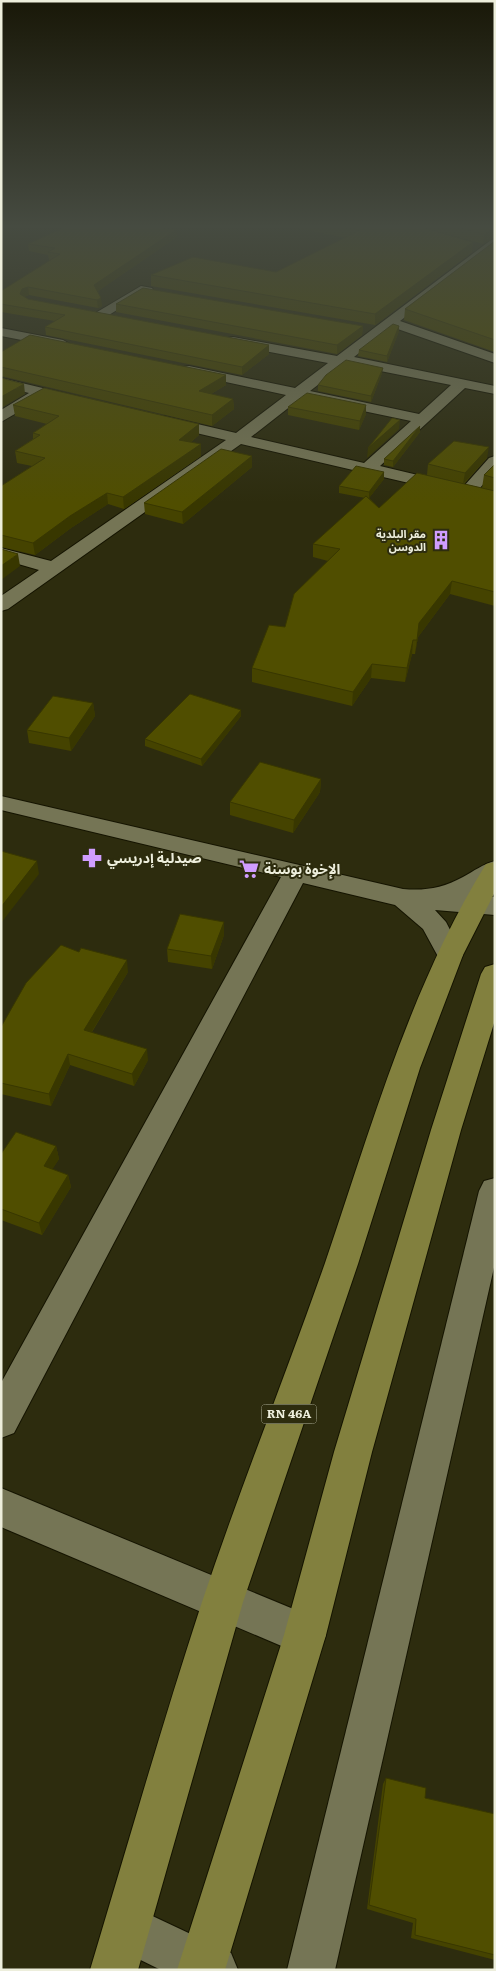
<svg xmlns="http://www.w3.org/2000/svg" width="496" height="1971" font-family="Literata,'Noto Sans Arabic',serif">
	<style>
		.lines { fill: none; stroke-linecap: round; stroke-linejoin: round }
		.minor-casing { stroke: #151400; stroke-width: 2 }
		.major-casing { stroke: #151400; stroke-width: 2 }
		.minor { fill: #757555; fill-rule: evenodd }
		.major { fill: #82803e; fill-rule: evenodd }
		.wall { fill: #454300 }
		.shaded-wall { fill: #383700 }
		.building { fill: #504e00; stroke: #383700 }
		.labels { text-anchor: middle; stroke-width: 4; stroke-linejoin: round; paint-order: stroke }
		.far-poi-label { font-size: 11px; font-weight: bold; fill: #edeedc; stroke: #2d2c0e; text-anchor: end }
		.shield { fill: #2d2c0e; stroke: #b3b49e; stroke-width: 1 }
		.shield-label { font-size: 12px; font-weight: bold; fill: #edeedc }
		.poi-label { font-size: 14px; font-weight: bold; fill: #edeedc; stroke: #2d2c0e; text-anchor: start }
	</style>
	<rect width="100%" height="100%" fill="#2d2c0e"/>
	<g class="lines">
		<defs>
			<g id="minor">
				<path d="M 495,239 L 495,248 L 400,321 L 495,354 L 495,363 L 392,327 L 354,357 L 495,386 L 495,394 L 465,388 L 380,466 L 464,486 L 489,458 L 495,456 L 495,471 L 479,489 L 495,493 L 495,503 L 241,444 L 8,609 L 1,611 L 1,596 L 39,570 L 1,559 L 1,548 L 51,561 L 226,440 L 158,424 L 155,421 L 158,418 L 163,416 L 236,433 L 286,395 L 184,373 L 182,370 L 184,367 L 189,366 L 295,388 L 328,363 L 228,344 L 226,341 L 228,338 L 233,337 L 337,356 L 491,240 ZM 345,364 L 451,385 L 419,414 L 310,391 ZM 301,398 L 411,421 L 364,463 L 251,437 Z"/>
				<polygon points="141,286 152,288 154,291 152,294 143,294 104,318 94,318 92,315"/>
				<polygon points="1,328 63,340 70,344 63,348 1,336"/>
				<polygon points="1,378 80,397 82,400 80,403 75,404 44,397 1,422 1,410 29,393 1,386"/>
				<path d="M 1,796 L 403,889 C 425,891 443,888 463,877 C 474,871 483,864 495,861 L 495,881 L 469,895 L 495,897 L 495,915 L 435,910 L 446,922 L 463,955 L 459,962 L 450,965 L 441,962 L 423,929 L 395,905 L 303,883 L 14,1433 L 1,1438 L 1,1383 L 281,877 L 1,810 Z"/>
				<polygon points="495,1178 495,1263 335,1970 287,1970 479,1191 484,1181"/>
				<polygon points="1,1488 320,1620 326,1635 320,1650 305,1656 1,1527"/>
				<polygon points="127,1904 231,1953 238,1970 161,1970 110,1945 103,1928 110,1911"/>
			</g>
			<g id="major">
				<path d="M 495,862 L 495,892 L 463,955 L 420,1068 L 358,1264 L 243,1602 L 138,1970 L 90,1970 C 127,1847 162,1724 202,1602 C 240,1488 285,1377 325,1263 C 371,1128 410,987 486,864 Z"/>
				<polygon points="495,964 495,1020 461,1130 372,1452 326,1635 225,1970 177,1970 284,1635 334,1452 431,1130 481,974 485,967"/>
			</g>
		</defs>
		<!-- minor casing -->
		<use href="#minor" class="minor-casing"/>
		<!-- major casing -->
		<use href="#major" class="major-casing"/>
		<!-- minor -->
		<use href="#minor" class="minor"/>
		<!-- major -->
		<use href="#major" class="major"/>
	</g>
	<!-- wall -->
	<g class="wall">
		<polygon points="293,227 421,227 472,252 375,325 151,286 151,275 276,272 346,238"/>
		<polygon points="422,227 495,227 495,237 483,244"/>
		<polygon points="176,230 177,237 98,291 102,306 98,308 29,295 24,297 28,299 269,345 269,354 242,375 46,335 45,327 55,321 1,312 1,291 50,260 49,260 48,255 29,251 28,244"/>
		<polygon points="495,241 495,352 404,320 405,309"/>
		<polygon points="116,304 363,326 362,335 337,354 116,312"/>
		<polygon points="399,331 387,362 358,356 359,350"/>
		<polygon points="1,352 226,375 226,385 211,394 233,399 234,409 212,426 1,376"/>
		<polygon points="382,373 371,402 318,391 318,385"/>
		<polygon points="13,405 199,424 199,435 191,442 201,456 124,509 108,504 71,528 35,555 1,547 1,486 32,466 17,463 15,451 33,439 33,433 47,424 15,416"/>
		<polygon points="288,407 366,414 359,430 288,415"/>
		<polygon points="420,426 420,432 393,467 384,465 384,459"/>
		<polygon points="252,456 252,467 183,524 145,514 144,503"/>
		<polygon points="487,458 464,484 482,488 484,475 495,464 495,606 450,594 418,637 415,654 412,654 405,682 371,678 352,706 252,682 252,668 285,627 328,561 313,557 313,544 365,498 339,493 339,486 384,472 384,479 369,498 379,508 427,475 428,464"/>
		<polygon points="93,703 95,716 71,751 29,743 27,730"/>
		<polygon points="241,710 241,716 202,766 145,746 145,739"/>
		<polygon points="321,779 320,792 293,833 230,815 230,802"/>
		<polygon points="224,935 212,969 168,962 167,949"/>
		<polygon points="128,972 92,1032 148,1060 134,1086 70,1065 51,1106 1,1094 1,1027"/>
		<polygon points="56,1146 59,1159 52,1169 68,1175 71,1187 42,1235 1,1220 1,1154"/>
		<polygon points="386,1778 425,1798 495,1814 495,1960 411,1938 413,1923 367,1909 383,1784"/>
	</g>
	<!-- shaded-wall -->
	<g class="shaded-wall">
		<polygon points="495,228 495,237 483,244 484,234"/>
		<polygon points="176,230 177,237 95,293 94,285"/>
		<polygon points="473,242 472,252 375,325 375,314"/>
		<polygon points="28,287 29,295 23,297 20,294 22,289"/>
		<polygon points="101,298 102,306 98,308 97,300"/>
		<polygon points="363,326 362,335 337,354 337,345"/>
		<polygon points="399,326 399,331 387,362 387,356"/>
		<polygon points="269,345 269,354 242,375 242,367"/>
		<polygon points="383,368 382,373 371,402 371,396"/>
		<polygon points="226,375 226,385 199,401 199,391"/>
		<polygon points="24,384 25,394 1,408 1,397"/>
		<polygon points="233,399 234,409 212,426 212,415"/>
		<polygon points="366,405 366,414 359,430 360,421"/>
		<polygon points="400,420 399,429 367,458 368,448"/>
		<polygon points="199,424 199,435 180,451 179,440"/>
		<polygon points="420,426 420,432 393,467 393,461"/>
		<polygon points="201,444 201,456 124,509 123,497"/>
		<polygon points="489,447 487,458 463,484 465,473"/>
		<polygon points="252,456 252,467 183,524 182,512"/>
		<polygon points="384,472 384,479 369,498 369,492"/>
		<polygon points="107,493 108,504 71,528 35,555 33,543 70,516"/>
		<polygon points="18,554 20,566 1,580 1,566"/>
		<polygon points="452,581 450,594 418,637 415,654 419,623"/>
		<polygon points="413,640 412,654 405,682 407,668"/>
		<polygon points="372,664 371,678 352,706 353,692"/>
		<polygon points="93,703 95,716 71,751 69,738"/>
		<polygon points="241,710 241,716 202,766 201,759"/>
		<polygon points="321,779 320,792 293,833 294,820"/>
		<polygon points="37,861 39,874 1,923 1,907"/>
		<polygon points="224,922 224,935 212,969 211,956"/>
		<polygon points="127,960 128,972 86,1041 84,1030"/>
		<polygon points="147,1049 148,1060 134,1086 132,1074"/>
		<polygon points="68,1054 70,1065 51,1106 49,1094"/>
		<polygon points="56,1146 59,1159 47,1178 44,1166"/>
		<polygon points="68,1175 71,1187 42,1235 39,1223"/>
	</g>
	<!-- building -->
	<g class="building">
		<polygon points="65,227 157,227 176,230 94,285 101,298 97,300 28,287 22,289 20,294 28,299 269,345 242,367 45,327 65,315 1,304 1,291 60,254 48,252 55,248 28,244"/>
		<polygon points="342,227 421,227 473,242 375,314 151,275 193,257 276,272 360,230"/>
		<polygon points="458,227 495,227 495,228 484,234"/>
		<polygon points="495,241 495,340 405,309"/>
		<polygon points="143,288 363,326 337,345 116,304"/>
		<polygon points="393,324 399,326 387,356 359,350"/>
		<polygon points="30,335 226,375 199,391 233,399 212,415 1,367 1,352"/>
		<polygon points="346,360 383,368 371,396 318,385 326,375"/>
		<polygon points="1,378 24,384 1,397"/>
		<polygon points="44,388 199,424 179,440 201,444 123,497 107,493 70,516 33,543 1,535 1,486 45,458 15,451 40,435 33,433 59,416 13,405"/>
		<polygon points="307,393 366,405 360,421 288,407"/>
		<polygon points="392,418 400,420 368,448"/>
		<polygon points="420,426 393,461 384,459"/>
		<polygon points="454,441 489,447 465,473 428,464"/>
		<polygon points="221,449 252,456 182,512 144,503"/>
		<polygon points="495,464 495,478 484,475"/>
		<polygon points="356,466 384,472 369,492 339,486"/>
		<polygon points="417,473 495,491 495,592 452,581 419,623 417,640 413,640 407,668 372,664 353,692 252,668 269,625 285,627 294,594 340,549 313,544 366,496 379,508"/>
		<polygon points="1,549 18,554 1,566"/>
		<polygon points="190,694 241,710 201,759 145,739"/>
		<polygon points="53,696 93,703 69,738 27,730"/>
		<polygon points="260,762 321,779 294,820 230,802"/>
		<polygon points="1,851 37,861 1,907"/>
		<polygon points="180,914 224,922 211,956 167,949"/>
		<polygon points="61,945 79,952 81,948 127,960 84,1030 147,1049 132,1074 68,1054 49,1094 1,1083 1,1027 26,983"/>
		<polygon points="16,1132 56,1146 44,1166 68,1175 39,1223 1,1209 1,1154"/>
		<polygon points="386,1778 426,1788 425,1798 495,1814 495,1955 415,1935 416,1919 369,1905"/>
	</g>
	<!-- sky -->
	<linearGradient id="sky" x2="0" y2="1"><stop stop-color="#191808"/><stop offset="0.45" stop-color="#464b41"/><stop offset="1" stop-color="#464b41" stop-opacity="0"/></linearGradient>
	<rect width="496" height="503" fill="url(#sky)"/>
	<!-- icons -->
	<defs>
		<symbol id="building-bare" viewBox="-9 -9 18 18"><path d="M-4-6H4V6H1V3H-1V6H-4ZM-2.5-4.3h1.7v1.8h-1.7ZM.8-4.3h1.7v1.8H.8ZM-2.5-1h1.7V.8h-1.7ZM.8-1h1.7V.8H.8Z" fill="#d09dff" stroke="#2d2c0e" stroke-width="2.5" paint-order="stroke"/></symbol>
		<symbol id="pharmacy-bare" viewBox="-9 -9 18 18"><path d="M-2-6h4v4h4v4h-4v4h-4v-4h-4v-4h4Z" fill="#d09dff" stroke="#2d2c0e" stroke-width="2.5" paint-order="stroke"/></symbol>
		<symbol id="supermarket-bare" viewBox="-9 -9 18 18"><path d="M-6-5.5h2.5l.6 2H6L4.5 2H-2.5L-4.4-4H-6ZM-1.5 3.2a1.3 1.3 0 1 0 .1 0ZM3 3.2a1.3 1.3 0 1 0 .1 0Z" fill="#d09dff" stroke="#2d2c0e" stroke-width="2.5" paint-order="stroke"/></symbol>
	</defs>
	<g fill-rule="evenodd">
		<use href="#building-bare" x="427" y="526" width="28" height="28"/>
		<use href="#pharmacy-bare" x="78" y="844" width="28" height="28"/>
		<use href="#supermarket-bare" x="235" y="855" width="28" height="28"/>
	</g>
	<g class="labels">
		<!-- far-poi labels -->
		<g class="far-poi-label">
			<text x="426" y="538">مقر البلدية<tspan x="426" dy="13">الدوسن</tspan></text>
		</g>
		<!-- shield labels -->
		<rect class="shield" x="261.5" y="1404.5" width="55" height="19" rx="4"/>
		<g class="shield-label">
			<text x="289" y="1418">RN 46A</text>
		</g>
		<!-- poi labels -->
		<g class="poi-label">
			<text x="107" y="863">صيدلية إدريسي</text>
			<text x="264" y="874">الإخوة بوسنة</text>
		</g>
	</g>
	<!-- border -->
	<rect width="496" height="1971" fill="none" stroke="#edeedc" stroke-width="5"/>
</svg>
